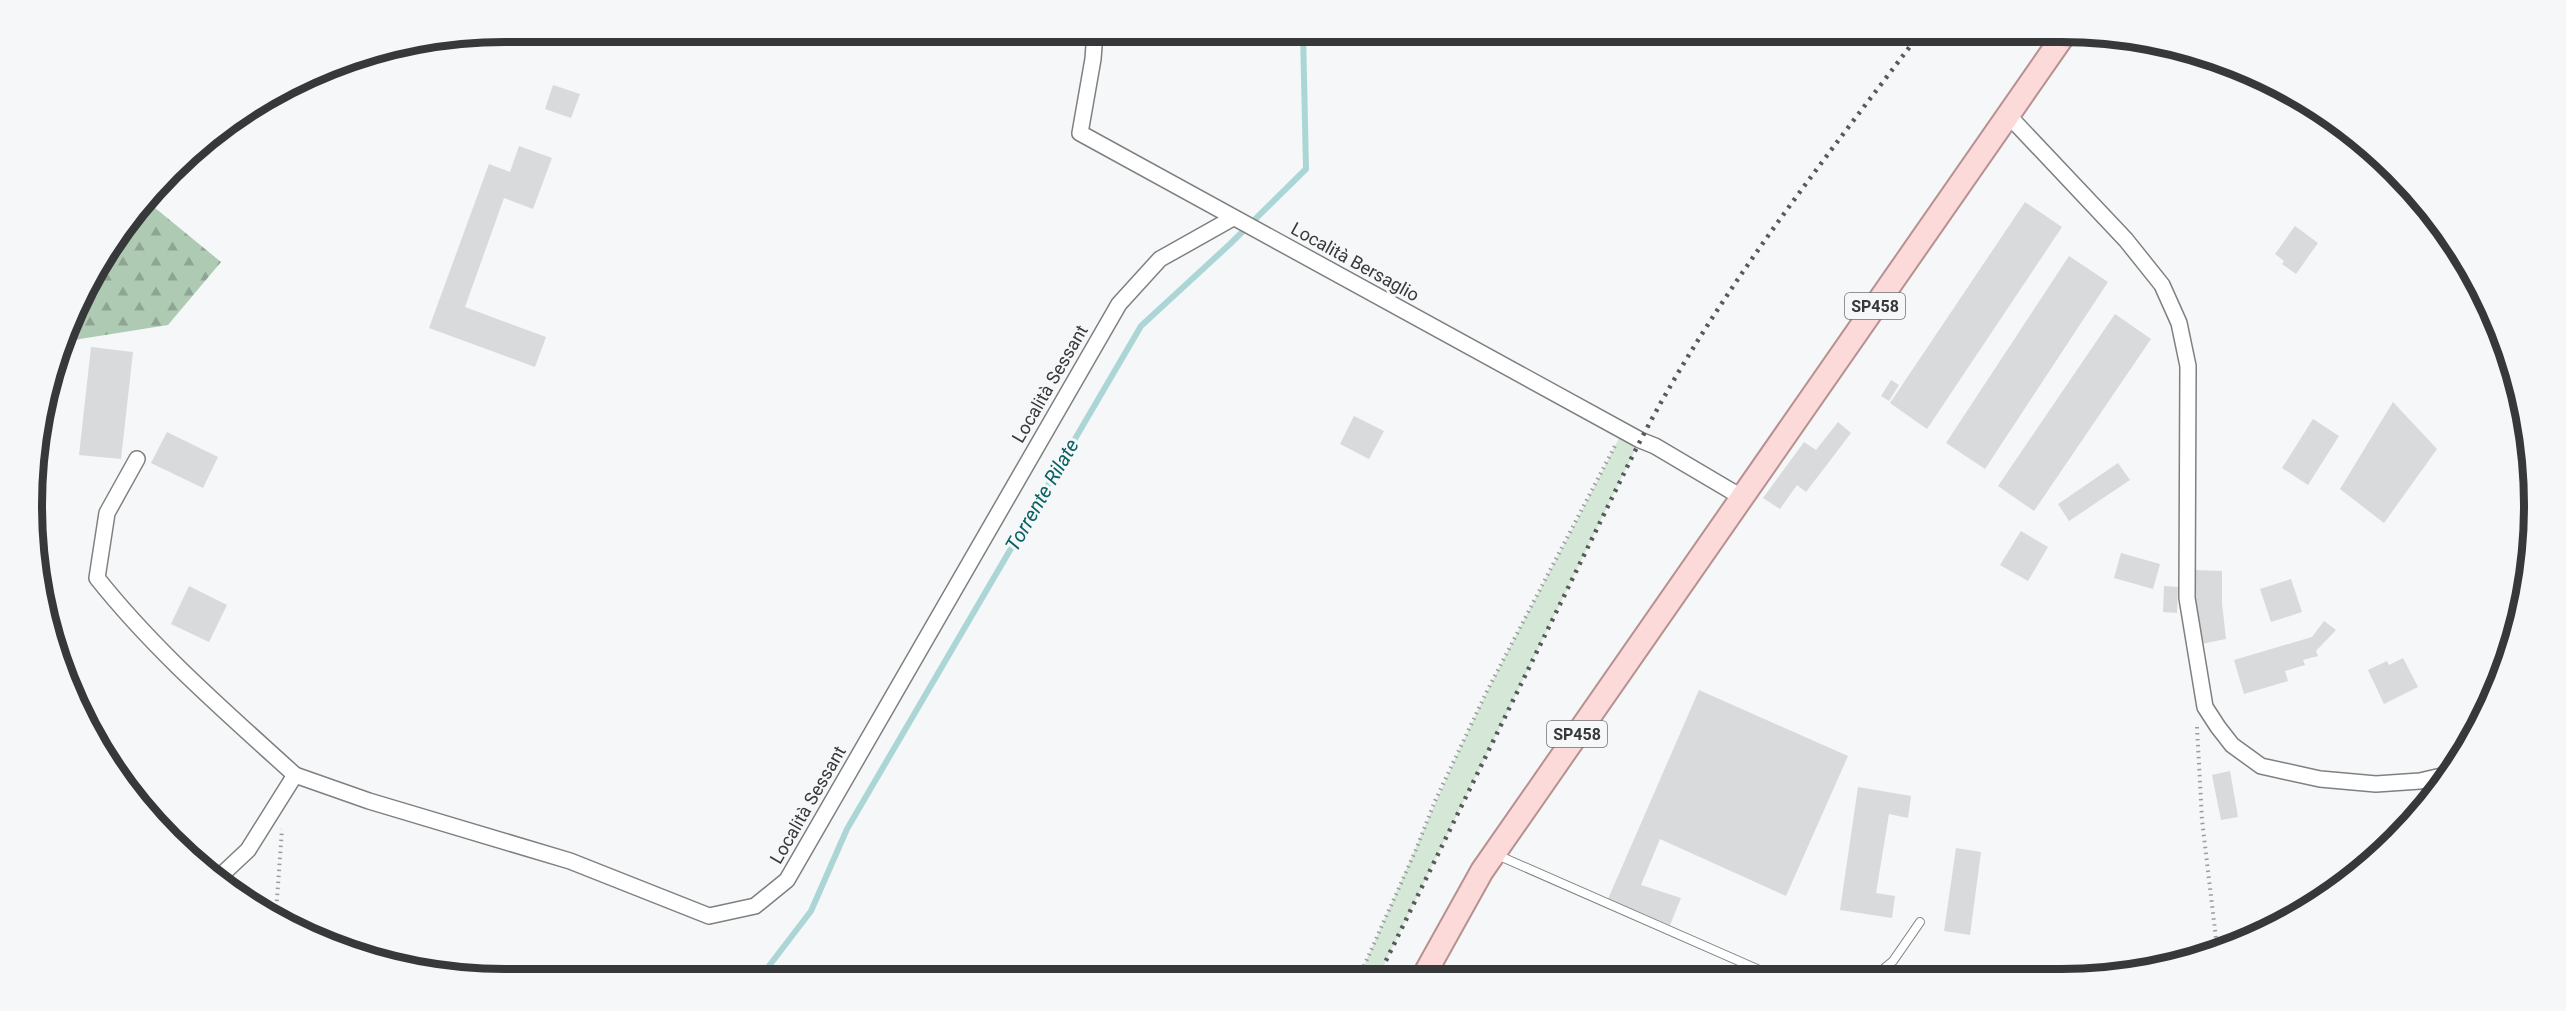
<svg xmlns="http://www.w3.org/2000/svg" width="2566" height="1011" font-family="Roboto,sans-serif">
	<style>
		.grass { fill: #d5e8d8 }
		.forest { fill: url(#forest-firs) }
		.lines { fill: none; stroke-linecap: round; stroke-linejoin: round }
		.stream { stroke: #acd6d6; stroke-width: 6 }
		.building { fill: #d8dadc }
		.service-casing { stroke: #7e8081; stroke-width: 10 }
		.minor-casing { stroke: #7e8081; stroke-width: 18 }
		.primary-casing { stroke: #b69190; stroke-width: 26 }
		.path { stroke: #9b9c9e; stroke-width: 4; stroke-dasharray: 1.5 4.5; stroke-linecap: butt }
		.service { stroke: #fff; stroke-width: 8 }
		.minor { stroke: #fff; stroke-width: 15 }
		.primary { stroke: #fcdad9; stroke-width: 22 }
		.rail { stroke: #58595a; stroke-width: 4.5; stroke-dasharray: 3 6; stroke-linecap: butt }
		.labels { text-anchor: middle; stroke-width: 6; stroke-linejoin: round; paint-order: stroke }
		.shield { fill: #f5f7f9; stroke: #707173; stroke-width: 1.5 }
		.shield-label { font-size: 16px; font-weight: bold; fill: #373839 }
		.street-label { font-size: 18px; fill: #373839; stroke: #f5f7f9 }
		.water-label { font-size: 20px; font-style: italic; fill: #086162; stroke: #f5f7f9 }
		.rim { fill: none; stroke: #373839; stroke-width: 8 }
	</style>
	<defs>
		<pattern id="forest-firs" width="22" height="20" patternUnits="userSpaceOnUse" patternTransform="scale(1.5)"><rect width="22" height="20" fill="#aecab3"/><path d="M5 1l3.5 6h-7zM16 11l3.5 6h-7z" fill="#8ea593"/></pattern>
	</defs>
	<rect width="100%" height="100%" fill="#f5f7f9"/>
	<!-- grass -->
	<path class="grass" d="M 1623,430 L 1640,440 L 1378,977 L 1359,977 C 1402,882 1441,785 1487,692 C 1531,604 1580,518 1623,430 Z"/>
	<!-- forest -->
	<polygon class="forest" points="149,203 221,262 168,325 61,342 95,269"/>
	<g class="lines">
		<!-- stream -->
		<polyline class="stream" points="759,979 811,911 847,829 1141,326 1230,244 1306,169 1303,32"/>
	</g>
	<!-- building -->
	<g class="building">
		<polygon points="553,85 580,94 571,118 545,109"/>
		<polygon points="519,146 552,158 533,209 504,198 465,307 546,337 535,367 429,328 489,164 510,172"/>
		<polygon points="2025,202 2062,227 1927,429 1890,403"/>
		<polygon points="2295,226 2318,243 2296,274 2282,264 2284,261 2275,254"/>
		<polygon points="2069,256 2108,282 1985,469 1946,443"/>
		<polygon points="2115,314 2151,339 2034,511 1998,486"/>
		<polygon points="91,347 133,352 121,459 79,455"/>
		<polygon points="1891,380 1899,385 1889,401 1881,396"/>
		<polygon points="2393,402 2437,449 2384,523 2340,489"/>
		<polygon points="1354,416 1384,431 1369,459 1340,444"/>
		<polygon points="2313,419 2339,436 2308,485 2282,468"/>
		<polygon points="1838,422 1851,433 1806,492 1797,485 1780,509 1763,498 1804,442 1816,450"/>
		<polygon points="167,432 218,457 203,488 151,463"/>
		<polygon points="2118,463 2130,480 2069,521 2058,504"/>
		<polygon points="2021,531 2048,547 2028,581 2000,565"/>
		<polygon points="2121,553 2160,564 2153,589 2114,578"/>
		<polygon points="2196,570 2222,571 2222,603 2226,639 2201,644 2195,598"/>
		<polygon points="2291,579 2302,612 2271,622 2260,589"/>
		<polygon points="189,586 227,605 209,642 171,624"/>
		<polygon points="2164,586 2178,587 2177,613 2163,612"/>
		<polygon points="2324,621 2336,630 2316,651 2318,656 2303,660 2305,665 2285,671 2288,681 2244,694 2234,660 2312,637"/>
		<polygon points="2403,658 2418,687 2384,704 2368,670 2387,661 2389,665"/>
		<polygon points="1699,690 1848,756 1786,896 1660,839 1641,885 1681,898 1670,925 1608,899"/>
		<polygon points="2230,771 2238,817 2221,820 2212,775"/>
		<polygon points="1858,787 1911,796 1908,818 1889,814 1876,893 1895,896 1892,918 1840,910"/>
		<polygon points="1956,848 1981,852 1970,935 1944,931"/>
	</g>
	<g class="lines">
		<defs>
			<g id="service">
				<polyline points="1495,854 1773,976"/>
				<polyline points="1875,976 1893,961 1920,922"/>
			</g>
			<g id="minor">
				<polyline points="1095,32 1093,59 1080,133 1640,440 1655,446 1743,498"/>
				<polyline points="2008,115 2126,240 2162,285 2179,323 2188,366 2187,598 2205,707 2218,727 2232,745 2261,766 2320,779 2376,784 2420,781 2450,774"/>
				<path d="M 137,459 L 107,513 L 97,578 C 155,651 226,712 295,775"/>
				<polyline points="216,880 248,850 295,775 369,801 570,861 709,916 755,906 787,880 1119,304 1160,259 1233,218"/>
			</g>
			<polyline id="primary" points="1423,977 1482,871 2066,32"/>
		</defs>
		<!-- service casing -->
		<use href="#service" class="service-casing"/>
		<!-- minor casing -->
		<use href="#minor" class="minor-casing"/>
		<!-- primary casing -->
		<use href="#primary" class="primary-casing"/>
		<!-- path -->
		<g class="path">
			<polyline points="2197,727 2202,820 2217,947"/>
			<polyline points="276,913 282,829"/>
			<polyline points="1359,977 1415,852 1435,801 1487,691 1616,444"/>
		</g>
		<!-- service -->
		<use href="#service" class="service"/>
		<!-- minor -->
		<use href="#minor" class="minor"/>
		<!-- primary -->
		<use href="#primary" class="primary"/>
		<!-- rail -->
		<path class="rail" d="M 1378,977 L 1629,463 C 1706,307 1817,169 1921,32"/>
	</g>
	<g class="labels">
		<!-- shield labels -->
		<g class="shield">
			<rect x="1845" y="293" width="60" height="26" rx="4.5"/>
			<rect x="1547" y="721" width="60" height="26" rx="4.5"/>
		</g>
		<g class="shield-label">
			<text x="1875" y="312">SP458</text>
			<text x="1577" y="740">SP458</text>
		</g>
		<!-- street labels -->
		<g class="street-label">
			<text transform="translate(1355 262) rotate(29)" y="6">Località Bersaglio</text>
			<text transform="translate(1050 384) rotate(-60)" y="6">Località Sessant</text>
			<text transform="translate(808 805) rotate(-60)" y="6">Località Sessant</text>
		</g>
		<!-- water labels -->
		<g class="water-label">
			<text transform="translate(1042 495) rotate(-60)" y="7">Torrente Rilate</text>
		</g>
	</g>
	<!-- crop -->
	<path d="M0 0H2566V1011H0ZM505 42H2061A463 463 0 0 1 2524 505V506A463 463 0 0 1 2061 969H505A463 463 0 0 1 42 506V505A463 463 0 0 1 505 42Z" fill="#f5f7f9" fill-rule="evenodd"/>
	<path class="rim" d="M505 42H2061A463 463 0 0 1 2524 505V506A463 463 0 0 1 2061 969H505A463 463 0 0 1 42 506V505A463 463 0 0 1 505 42Z"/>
</svg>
